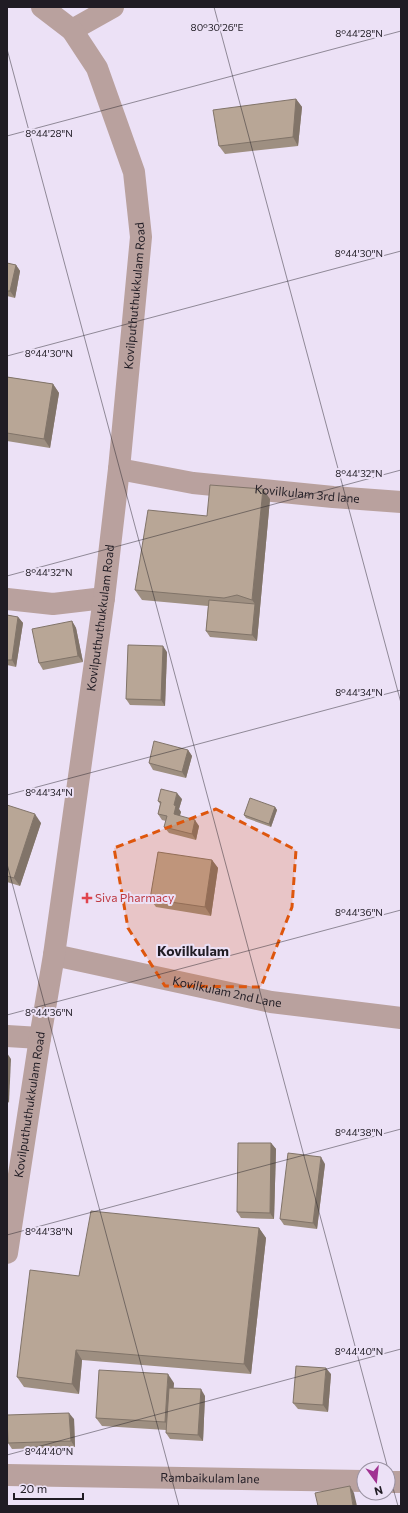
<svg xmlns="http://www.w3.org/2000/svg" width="408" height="1513" font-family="Commissioner,sans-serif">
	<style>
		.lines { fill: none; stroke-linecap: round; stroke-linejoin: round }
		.minor { stroke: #b9a19e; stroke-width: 22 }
		.wall { fill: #9e8f81 }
		.shaded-wall { fill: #817469 }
		.building { fill: #b8a696; stroke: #817469 }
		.marked { fill: #de560d; fill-opacity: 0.2; stroke: #de560d; stroke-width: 3; stroke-dasharray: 8 5; stroke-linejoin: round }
		.ticks { fill: none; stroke: #201c24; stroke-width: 1; stroke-opacity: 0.45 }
		.health-dot { fill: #e0444e; stroke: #ece1f6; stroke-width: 1.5 }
		.labels { text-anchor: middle; stroke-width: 4; stroke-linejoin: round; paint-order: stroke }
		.street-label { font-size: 12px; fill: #201c24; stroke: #ece1f6 }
		.health-label { font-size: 12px; fill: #be3a42; stroke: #ece1f6; text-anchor: start }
		.quarter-label { font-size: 14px; font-weight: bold; fill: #201c24; stroke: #ece1f6 }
		.ticks-label { font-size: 10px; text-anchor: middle; fill: #201c24; stroke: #ece1f6; stroke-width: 4; stroke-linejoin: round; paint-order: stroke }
	</style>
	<rect width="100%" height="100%" fill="#ece1f6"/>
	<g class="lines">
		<!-- minor -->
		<g class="minor">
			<polyline points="72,30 113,7"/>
			<path id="s1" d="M 119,469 L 193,483 L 333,497 L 401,502"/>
			<polyline points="7,599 53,604 104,598"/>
			<path id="s2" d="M 54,955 L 271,1002 L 401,1018"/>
			<polyline points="7,1036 40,1038"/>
			<path id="s3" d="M 7,1253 L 40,1038 L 54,955 L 104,598 L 119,469 L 141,237 L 134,172 L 97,68 L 72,30 L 42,7"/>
			<path id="s4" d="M 7,1475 L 364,1481"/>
			<polyline points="388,1482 401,1482"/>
		</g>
	</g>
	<!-- wall -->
	<g class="wall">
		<polygon points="296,99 302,107 298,146 225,154 219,146"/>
		<polygon points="7,263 16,265 20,271 15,298 7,296"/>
		<polygon points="7,377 53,384 59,393 50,448 7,441"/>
		<polygon points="270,499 257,641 210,637 206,631 208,606 142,600 135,590 207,516"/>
		<polygon points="7,615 18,617 23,623 16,667 7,665"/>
		<polygon points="72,621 76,628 83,662 43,670 39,663"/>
		<polygon points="167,652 165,706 130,705 126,699"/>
		<polygon points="188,750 192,756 186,778 153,770 149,763"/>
		<polygon points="182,799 179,809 181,812 180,816 199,826 196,840 169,833 164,827 166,821 162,820 158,814 160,804 158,801"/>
		<polygon points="7,805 41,823 20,886 7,882"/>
		<polygon points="275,807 277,810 271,827 246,818 244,815"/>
		<polygon points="212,860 218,868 211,916 156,907 150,899"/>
		<polygon points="271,1143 276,1149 274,1219 241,1218 237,1212"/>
		<polygon points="325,1164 317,1229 284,1225 280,1219"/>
		<polygon points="259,1228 266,1238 251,1374 82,1360 79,1394 24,1387 17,1377 79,1276"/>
		<polygon points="331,1374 328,1412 298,1409 293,1403"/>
		<polygon points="174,1383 173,1388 205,1396 203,1441 170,1439 166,1433 166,1430 102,1426 96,1418"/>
		<polygon points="74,1419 75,1447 12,1449 8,1443"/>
	</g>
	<!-- shaded-wall -->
	<g class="shaded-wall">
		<polygon points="296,99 302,107 298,146 293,137"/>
		<polygon points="16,265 20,271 15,298 10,291"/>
		<polygon points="53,384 59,393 50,448 44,439"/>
		<polygon points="263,489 270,499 257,641 252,635 255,604 252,600"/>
		<polygon points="18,617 23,623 16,667 12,660"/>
		<polygon points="72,621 76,628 83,662 78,656"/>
		<polygon points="163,646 167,652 165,706 161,700"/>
		<polygon points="188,750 192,756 186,778 182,772"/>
		<polygon points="177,793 182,799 179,809 181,812 178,820 174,814 174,805"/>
		<polygon points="275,807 277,810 271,827 269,824"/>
		<polygon points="35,814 41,823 20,886 14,878"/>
		<polygon points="195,820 199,826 196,840 192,834"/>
		<polygon points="212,860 218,868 211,916 205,907"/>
		<polygon points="7,1053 11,1059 9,1103 7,1100"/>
		<polygon points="271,1143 276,1149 274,1219 270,1213"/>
		<polygon points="321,1157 325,1164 317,1229 313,1223"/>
		<polygon points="259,1228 266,1238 251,1374 244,1364"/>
		<polygon points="76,1350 82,1360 79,1394 72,1384"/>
		<polygon points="326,1368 331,1374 328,1412 323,1405"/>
		<polygon points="168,1374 174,1383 171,1430 165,1422"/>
		<polygon points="201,1389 205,1396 203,1441 198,1435"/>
		<polygon points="69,1413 74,1419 75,1447 71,1441"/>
		<polygon points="350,1486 354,1493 357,1506 353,1506"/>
	</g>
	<!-- building -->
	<g class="building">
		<polygon points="296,99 293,137 219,146 213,110"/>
		<polygon points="7,263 16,265 10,291 7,291"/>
		<polygon points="7,377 53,384 44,439 7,433"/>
		<polygon points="210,485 263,489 252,600 237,595 224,598 135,590 148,510 207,516"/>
		<polygon points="209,600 255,604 252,635 206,631"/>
		<polygon points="7,615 18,617 12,660 7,660"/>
		<polygon points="72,621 78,656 39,663 32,629"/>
		<polygon points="128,645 163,646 161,700 126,699"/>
		<polygon points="154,741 188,750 182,772 149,763"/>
		<polygon points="161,789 177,793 174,805 176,806 174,814 195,820 192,834 164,827 167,816 158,814 161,802 158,801"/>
		<polygon points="250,798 275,807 269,824 244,815"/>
		<polygon points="7,805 35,814 14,878 7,876"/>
		<polygon points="158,852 212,860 205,907 150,899"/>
		<polygon points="238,1143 271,1143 270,1213 237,1212"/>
		<polygon points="288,1153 321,1157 313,1223 280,1219"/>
		<polygon points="91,1211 259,1228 244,1364 76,1350 72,1384 17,1377 30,1270 79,1276"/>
		<polygon points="296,1366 326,1368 323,1405 293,1403"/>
		<polygon points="99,1370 168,1374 165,1422 96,1418"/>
		<polygon points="169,1388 201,1389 198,1435 166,1433"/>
		<polygon points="69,1413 71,1441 8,1443 7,1415"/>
		<polygon points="350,1486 353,1506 318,1506 315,1493"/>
	</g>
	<!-- marked area -->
	<path class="marked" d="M 216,809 L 296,850 L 292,907 L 261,987 L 165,986 L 128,928 L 114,848 Z"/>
	<!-- ticks -->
	<path class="ticks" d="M 214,7 L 401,703M 7,49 L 388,1469M 7,136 L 401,31M 7,356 L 401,251M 7,576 L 401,470M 7,795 L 401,690M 7,864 L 179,1506M 7,1015 L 401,910M 7,1235 L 401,1129M 7,1455 L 401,1349M 388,1470 L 398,1506"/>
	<!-- markers -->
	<path class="health-dot" d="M85 892h4v4h4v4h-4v4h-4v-4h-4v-4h4z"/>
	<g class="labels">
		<!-- street labels -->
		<g class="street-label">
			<text dy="4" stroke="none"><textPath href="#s3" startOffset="966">Kovilputhuthukkulam Road</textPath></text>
			<text dy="4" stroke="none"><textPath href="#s1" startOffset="190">Kovilkulam 3rd lane</textPath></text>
			<text dy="4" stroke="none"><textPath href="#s3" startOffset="642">Kovilputhuthukkulam Road</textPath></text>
			<text dy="4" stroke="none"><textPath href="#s2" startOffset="177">Kovilkulam 2nd Lane</textPath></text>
			<text dy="4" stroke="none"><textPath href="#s3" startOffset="150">Kovilputhuthukkulam Road</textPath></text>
			<text dy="4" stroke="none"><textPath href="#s4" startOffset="203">Rambaikulam lane</textPath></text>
		</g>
		<!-- health labels -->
		<g class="health-label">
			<text x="95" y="902">Siva Pharmacy</text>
		</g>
		<!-- quarter labels -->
		<g class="quarter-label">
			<text x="193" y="956">Kovilkulam</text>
		</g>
	</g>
	<g class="ticks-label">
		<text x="217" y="31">80°30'26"E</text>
		<text x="359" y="37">8°44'28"N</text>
		<text x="49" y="137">8°44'28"N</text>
		<text x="359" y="257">8°44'30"N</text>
		<text x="49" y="357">8°44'30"N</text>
		<text x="359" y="477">8°44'32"N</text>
		<text x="49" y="576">8°44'32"N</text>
		<text x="359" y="696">8°44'34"N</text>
		<text x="49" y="796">8°44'34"N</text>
		<text x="359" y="916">8°44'36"N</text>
		<text x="49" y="1016">8°44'36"N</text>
		<text x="359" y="1136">8°44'38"N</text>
		<text x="49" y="1235">8°44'38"N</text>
		<text x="359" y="1355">8°44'40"N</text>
		<text x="49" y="1455">8°44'40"N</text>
	</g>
	<!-- border -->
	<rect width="408" height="1513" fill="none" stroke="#201c24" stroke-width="16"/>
	<!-- north arrow -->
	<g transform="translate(376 1481) rotate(165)"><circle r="19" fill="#ece1f6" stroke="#9a92a2"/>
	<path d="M0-3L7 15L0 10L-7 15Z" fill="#a03291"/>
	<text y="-6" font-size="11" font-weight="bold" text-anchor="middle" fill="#201c24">N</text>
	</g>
	<!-- scale -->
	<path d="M14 1493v6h69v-6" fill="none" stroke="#201c24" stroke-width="2"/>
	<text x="20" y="1493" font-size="12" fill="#201c24" stroke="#ece1f6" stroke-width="3" paint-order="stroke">20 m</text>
</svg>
